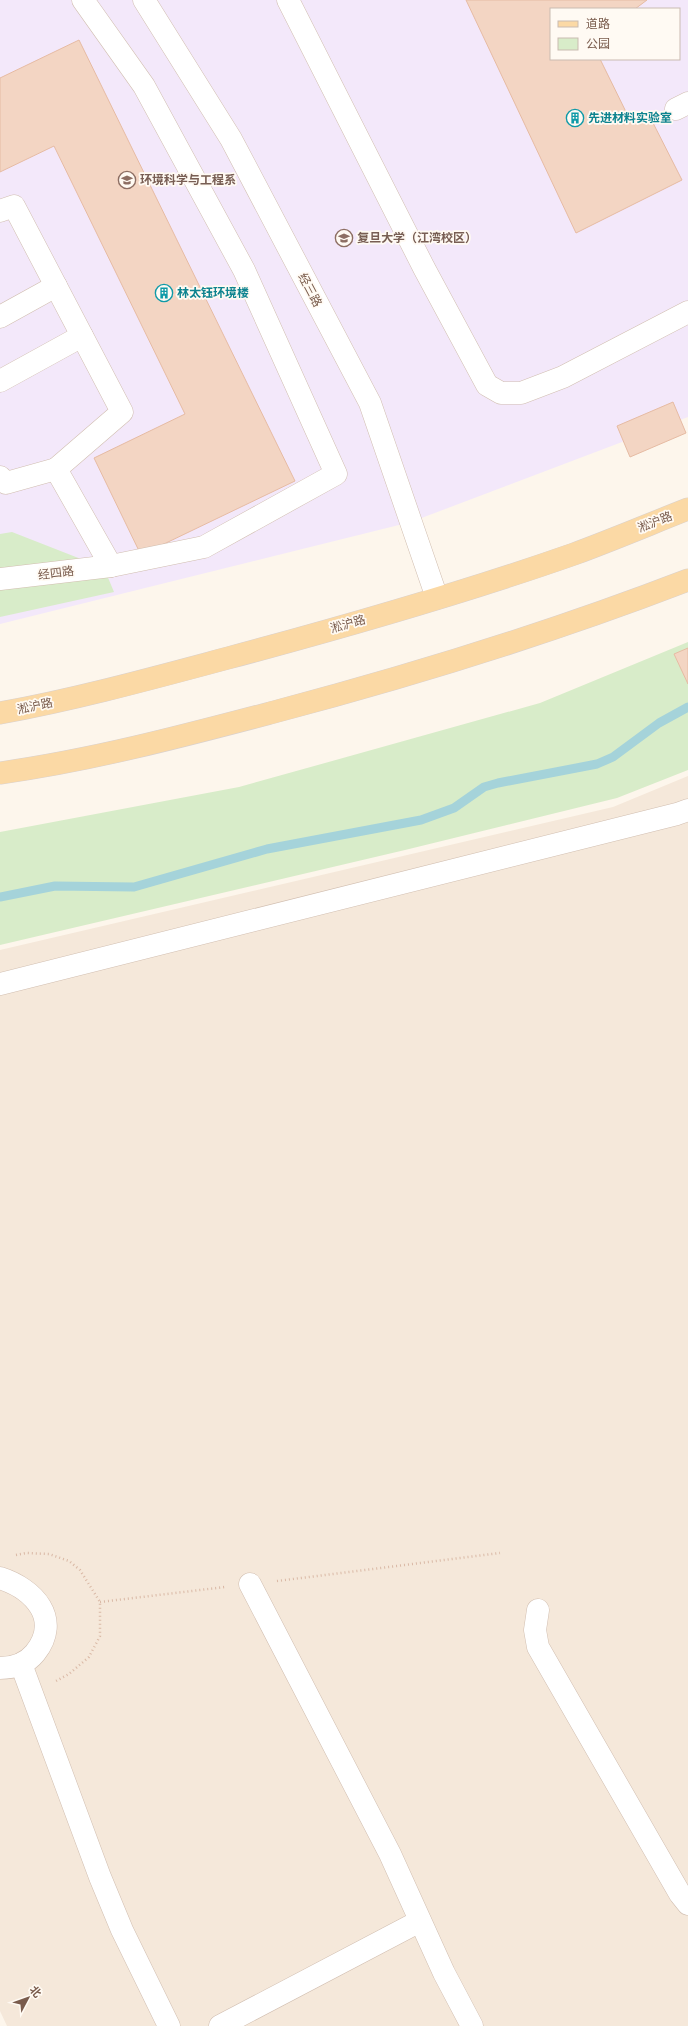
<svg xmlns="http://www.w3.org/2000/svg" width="688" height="2026" font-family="'Asap Condensed','Noto Sans SC',sans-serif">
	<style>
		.residential { fill: #f5e8da }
		.education { fill: #f3e8fa; fill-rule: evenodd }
		.green { fill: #d8ecc9 }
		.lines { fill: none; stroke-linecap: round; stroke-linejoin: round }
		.stream { stroke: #a5d3da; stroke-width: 9 }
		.building { fill: #f3d5c3; stroke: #e6bba3 }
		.minor-casing { stroke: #d1beb0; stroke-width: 23 }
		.major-casing { stroke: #dad1cd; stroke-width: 23 }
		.path { stroke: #d9b8a5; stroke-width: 2.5; stroke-dasharray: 1 3; stroke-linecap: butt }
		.minor { stroke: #fff; stroke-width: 22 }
		.major { stroke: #fbd9a5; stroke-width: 22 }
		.labels { text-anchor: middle; stroke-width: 3.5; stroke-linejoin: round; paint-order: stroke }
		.culture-label { font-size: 12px; font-weight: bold; fill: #0d838f; stroke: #fffaf3; text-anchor: start }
		.education-label { font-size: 12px; font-weight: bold; fill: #785e54; stroke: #fffaf3; text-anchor: start }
		.street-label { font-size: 12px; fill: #7a5c4d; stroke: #fffaf3 }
	</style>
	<rect width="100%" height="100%" fill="#fdf6ec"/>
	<!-- residential -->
	<polygon class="residential" points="688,776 688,2026 7,2026 0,2011 0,950 613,807"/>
	<!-- education -->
	<path class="education" d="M 0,0 L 688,0 L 688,417 L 411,522 L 0,624 ZM 551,9 L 679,9 L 679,59 L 551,59 Z"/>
	<!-- green -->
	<g class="green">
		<polygon points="12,532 104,568 114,592 0,617 0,534"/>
		<polygon points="688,642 688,770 617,798 405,850 0,945 0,832 239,787 540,703"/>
	</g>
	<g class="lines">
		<!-- stream -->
		<polyline class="stream" points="0,897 55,886 134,887 267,849 421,820 454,808 484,787 498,783 597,764 613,757 659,723 688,707"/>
	</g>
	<!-- building -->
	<g class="building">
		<polygon points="466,0 647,0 635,9 551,9 551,59 600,59 631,122 649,115 682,180 576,233"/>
		<polygon points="79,40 295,481 141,555 94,458 185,414 54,146 0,172 0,78"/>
		<polygon points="673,402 686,433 630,457 617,426"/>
		<polygon points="688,648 688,684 674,654"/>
	</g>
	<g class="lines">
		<defs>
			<g id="minor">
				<polyline points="144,0 231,139 370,403 437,598"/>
				<polyline points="288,0 424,268 487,385 501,393 521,393 563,377 688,312"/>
				<polyline points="676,109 688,103"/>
				<polyline points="0,211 14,206 122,412 56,469 111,566 204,547 336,474 244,270 144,86 83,0"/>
				<polyline points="0,317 56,286"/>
				<polyline points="0,381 82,336"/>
				<polyline points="0,477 6,483 56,469"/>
				<polyline points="0,579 111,566"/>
				<polyline points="0,984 677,814 688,810"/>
				<path d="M 0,1578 C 34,1589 62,1619 35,1653 C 26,1664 14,1668 0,1668"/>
				<polyline points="250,1584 390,1854 444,1973 472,2026"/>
				<polyline points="538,1610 535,1630 538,1647 680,1894 688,1904"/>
				<polyline points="21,1664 100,1877 122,1930 169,2026"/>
				<polyline points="220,2026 420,1921"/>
			</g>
			<g id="major">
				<path d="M 0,713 C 77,699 153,678 228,658 C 344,627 460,594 574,554 C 612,540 650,524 688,509"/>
				<path d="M 0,773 C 93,760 183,736 274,712 C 414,675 553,632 688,580"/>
			</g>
		</defs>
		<!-- minor casing -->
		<use href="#minor" class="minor-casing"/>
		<!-- major casing -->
		<use href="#major" class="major-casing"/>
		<!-- path -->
		<g class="path">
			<polyline points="16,1555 26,1553 49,1554 69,1561 80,1570 100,1602 100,1636 89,1657 69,1674 56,1681"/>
			<polyline points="277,1581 500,1553"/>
			<polyline points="100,1602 225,1587"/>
		</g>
		<!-- minor -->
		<use href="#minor" class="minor"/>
		<!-- major -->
		<use href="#major" class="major"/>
	</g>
	<!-- icons -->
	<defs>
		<symbol id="building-ring" viewBox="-11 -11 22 22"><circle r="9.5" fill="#fffaf3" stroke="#0f9aa8" stroke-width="1.5"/><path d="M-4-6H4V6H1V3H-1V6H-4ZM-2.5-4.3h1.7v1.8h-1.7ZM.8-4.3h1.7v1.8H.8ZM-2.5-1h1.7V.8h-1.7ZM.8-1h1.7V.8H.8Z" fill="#0f9aa8"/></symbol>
		<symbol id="university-ring" viewBox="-11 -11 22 22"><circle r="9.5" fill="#fffaf3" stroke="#8d6e63" stroke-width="1.5"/><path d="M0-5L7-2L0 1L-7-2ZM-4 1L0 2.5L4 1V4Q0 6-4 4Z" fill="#8d6e63"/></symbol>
	</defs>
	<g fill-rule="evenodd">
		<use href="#building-ring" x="565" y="108" width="20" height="20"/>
		<use href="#university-ring" x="117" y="170" width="20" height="20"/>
		<use href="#university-ring" x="334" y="228" width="20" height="20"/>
		<use href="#building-ring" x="154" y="283" width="20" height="20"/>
	</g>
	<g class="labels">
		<!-- culture labels -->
		<g class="culture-label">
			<text x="588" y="122">先进材料实验室</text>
			<text x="177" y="297">林太钰环境楼</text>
		</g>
		<!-- education labels -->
		<g class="education-label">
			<text x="140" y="184">环境科学与工程系</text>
			<text x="357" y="242">复旦大学（江湾校区）</text>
		</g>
		<!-- street labels -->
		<g class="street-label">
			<text transform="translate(310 290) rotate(62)" y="4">经三路</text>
			<text transform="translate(655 522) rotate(-21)" y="4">淞沪路</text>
			<text transform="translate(56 573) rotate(-7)" y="4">经四路</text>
			<text transform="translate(348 624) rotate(-16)" y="4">淞沪路</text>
			<text transform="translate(35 706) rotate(-12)" y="4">淞沪路</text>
		</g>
	</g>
	<!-- legend -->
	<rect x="550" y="8" width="130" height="52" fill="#fffaf3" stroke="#cabbb1"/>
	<rect x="558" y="21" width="20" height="6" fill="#fbd9a5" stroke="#cabbb1"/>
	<text x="586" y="28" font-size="12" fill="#7a5c4d">道路</text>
	<rect x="558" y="38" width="20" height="12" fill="#d8ecc9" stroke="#cabbb1"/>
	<text x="586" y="48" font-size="12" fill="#7a5c4d">公园</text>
	<!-- north arrow -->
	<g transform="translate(28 1998) rotate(49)" stroke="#fffaf3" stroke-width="3" paint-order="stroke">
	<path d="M0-3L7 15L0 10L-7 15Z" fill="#7a5c4d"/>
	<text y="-6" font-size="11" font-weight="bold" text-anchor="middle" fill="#7a5c4d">北</text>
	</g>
</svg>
